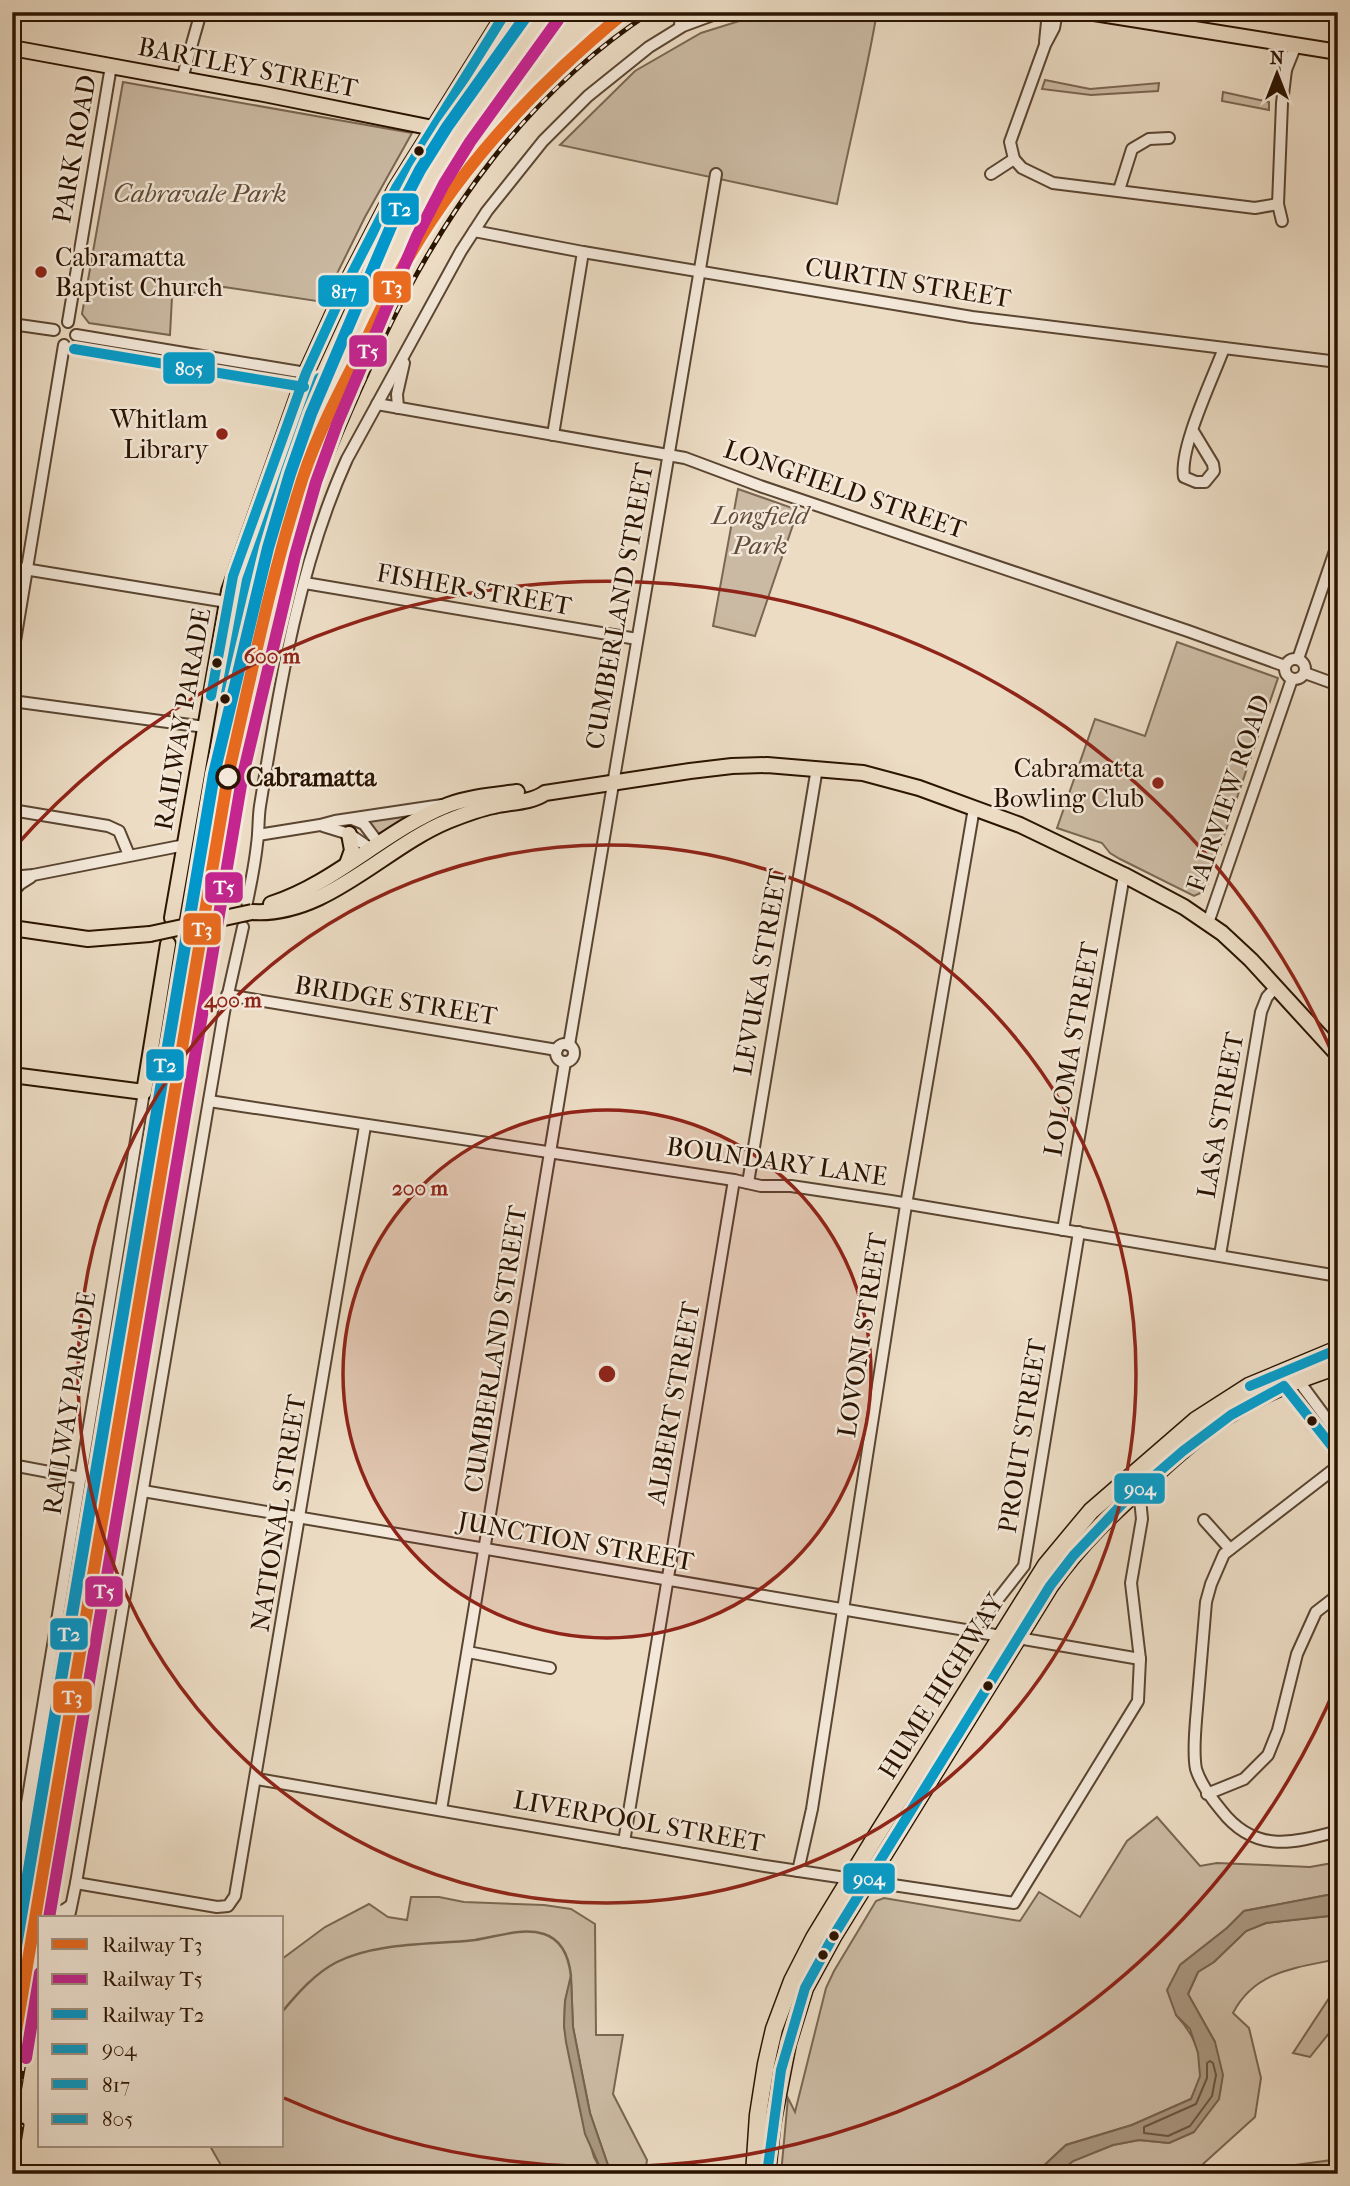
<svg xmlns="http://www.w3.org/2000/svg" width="1350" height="2186" font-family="'IM FELL French Canon',serif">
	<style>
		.green { fill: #cbbaa3; stroke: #7a6652; stroke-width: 2 }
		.water { fill: #aa9881; stroke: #77634d; stroke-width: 2 }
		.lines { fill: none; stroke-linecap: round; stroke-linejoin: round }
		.shore { stroke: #6a5640; stroke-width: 2 }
		.stream { stroke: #77634d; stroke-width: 2.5 }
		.minor-casing { stroke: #5a4531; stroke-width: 14 }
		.major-casing { stroke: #2a1300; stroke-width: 18 }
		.highway-casing { stroke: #2a1300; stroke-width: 19 }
		.minor { stroke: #f3e8d9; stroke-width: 10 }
		.major { stroke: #ecdcc4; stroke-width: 14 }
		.highway { stroke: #ecdcc4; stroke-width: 16 }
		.rail-casing { stroke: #2a1300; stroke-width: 5 }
		.rail { stroke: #f3e8d9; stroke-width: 2.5; stroke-dasharray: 8; stroke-linecap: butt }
		.major-bridge-casing { stroke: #2a1300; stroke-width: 18; stroke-linecap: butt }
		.major-bridge { stroke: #ecdcc4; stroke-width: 14 }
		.bus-1-casing { stroke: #f3e8d9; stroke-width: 16 }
		.bus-2-casing { stroke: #f3e8d9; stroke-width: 16 }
		.bus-3-casing { stroke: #f3e8d9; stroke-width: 16 }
		.bus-1 { stroke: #069dcb; stroke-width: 10 }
		.bus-2 { stroke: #069dcb; stroke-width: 10 }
		.bus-3 { stroke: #069dcb; stroke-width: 10 }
		.rail-1-casing { stroke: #f3e8d9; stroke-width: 18 }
		.rail-2-casing { stroke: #f3e8d9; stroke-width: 18 }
		.rail-3-casing { stroke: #f3e8d9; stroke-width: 18 }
		.rail-1 { stroke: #e96b1f; stroke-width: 12 }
		.rail-2 { stroke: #c4258f; stroke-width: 12 }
		.rail-3 { stroke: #0098cd; stroke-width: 12 }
		.ring { fill: none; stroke: #8f2418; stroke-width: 3.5 }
		.bus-dot { fill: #2a1300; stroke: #f3e8d9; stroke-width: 2.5 }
		.poi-dot { fill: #8f2418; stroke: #f3e8d9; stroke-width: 2.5 }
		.stop-dot { fill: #f3e8d9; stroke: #2a1300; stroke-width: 3.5 }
		.labels { text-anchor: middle; stroke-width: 5; stroke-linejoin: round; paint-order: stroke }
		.street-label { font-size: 26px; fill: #2a1300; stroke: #f3e8d9 }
		.park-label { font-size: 26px; font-style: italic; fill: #624d39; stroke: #f3e8d9 }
		.poi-label { font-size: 26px; fill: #2a1300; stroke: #f3e8d9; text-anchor: end }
		.stop-label { font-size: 26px; font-weight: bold; fill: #2a1300; stroke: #f3e8d9; text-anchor: start }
		.centre { fill: #8f2418; stroke: #f3e8d9; stroke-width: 3.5 }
		.ring-label { font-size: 21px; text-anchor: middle; font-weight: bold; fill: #8f2418; stroke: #f3e8d9; stroke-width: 5; stroke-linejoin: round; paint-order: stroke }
		.line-badge { stroke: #f3e8d9; stroke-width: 2.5 }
		.badge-label { font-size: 19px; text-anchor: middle; font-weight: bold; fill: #fff }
	</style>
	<rect width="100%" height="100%" fill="#ecdcc4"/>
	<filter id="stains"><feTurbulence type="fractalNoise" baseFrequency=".00286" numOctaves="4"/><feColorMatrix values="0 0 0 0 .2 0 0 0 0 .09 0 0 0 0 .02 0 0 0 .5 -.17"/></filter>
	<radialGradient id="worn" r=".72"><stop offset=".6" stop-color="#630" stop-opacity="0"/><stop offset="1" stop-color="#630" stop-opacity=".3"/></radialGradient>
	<!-- green -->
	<g class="green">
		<path d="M 768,12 L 877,12 C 866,77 850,140 837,204 L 560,145 L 635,71 L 701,33 Z"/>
		<polygon points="1045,80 1090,89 1159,83 1158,91 1091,95 1042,89"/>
		<polygon points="123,82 412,133 365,217 323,302 224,287 172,297 170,335 89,323 82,314"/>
		<polygon points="1223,92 1269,102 1269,110 1222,101"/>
		<polygon points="738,489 798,510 755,636 713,626"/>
		<polygon points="1177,642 1278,678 1205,891 1194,896 1120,859 1110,853 1102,843 1057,828 1095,719 1145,736"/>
		<polygon points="425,810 380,836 367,819"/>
		<path d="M 1157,1817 L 1200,1866 L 1217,1863 L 1310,1867 L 1338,1862 L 1338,1893 L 1244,1911 L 1227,1928 L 1180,1965 L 1176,2015 C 1191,2031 1204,2054 1200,2078 C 1198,2085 1194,2092 1191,2099 L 1132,2125 L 1066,2145 L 1035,2174 L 781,2174 L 788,2098 L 795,2112 L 826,1988 L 834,1971 L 876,1901 L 884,1898 L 1020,1921 L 1039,1892 L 1080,1917 L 1127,1841 Z"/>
		<polygon points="411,1897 439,1897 464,1902 544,1905 571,1909 595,1924 596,2035 623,2035 613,2094 647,2160 645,2174 611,2174 590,2113 581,2068 573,2027 571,1978 565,2001 564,2026 580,2109 594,2157 603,2174 360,2174 323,2166 298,2174 226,2174 210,2146 282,2146 282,1959 325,1927 369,1904 388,1917 407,1920"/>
		<path d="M 1338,1915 L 1338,1959 C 1295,1968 1255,1971 1233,2013 L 1249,2028 L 1261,2078 L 1255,2117 L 1192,2174 L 1057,2174 L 1073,2161 L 1113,2145 L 1139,2140 L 1169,2143 L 1194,2132 L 1215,2042 L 1188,1994 L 1198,1972 L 1214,1962 L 1246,1931 L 1266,1923 Z"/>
		<polygon points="1338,1975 1338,2022 1310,2057 1293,2053 1335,1989"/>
		<polygon points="1332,2160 1333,2174 1229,2174"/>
	</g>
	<!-- water -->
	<g class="water">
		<polygon points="1338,1893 1338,1915 1266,1923 1246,1931 1214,1962 1198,1972 1188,1994 1215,2042 1223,2075 1219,2099 1194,2132 1169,2143 1139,2140 1113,2145 1073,2161 1057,2174 1035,2174 1066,2145 1132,2125 1191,2099 1200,2076 1198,2053 1190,2029 1176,2015 1167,1990 1180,1965 1227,1928 1244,1911"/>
		<polygon points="571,1975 573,2027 581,2068 590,2113 611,2174 603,2174 585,2134 566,2042 564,2026 565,2001"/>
	</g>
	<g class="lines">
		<!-- shore -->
		<polygon class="shore" points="1210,2061 1213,2063 1216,2075 1212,2096 1190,2126 1168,2136 1144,2133 1144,2127 1196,2104 1207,2078 1207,2063"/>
		<!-- stream -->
		<g class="stream">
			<path d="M 282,2012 C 297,1994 315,1973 337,1962 C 377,1942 431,1945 475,1940 C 497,1937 521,1927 544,1934 C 563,1940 569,1958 571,1976"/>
			<polyline points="12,2021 40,2037"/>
		</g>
		<defs>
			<g id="minor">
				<polyline points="680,24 694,12"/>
				<polyline points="1045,42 1048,12"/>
				<polyline points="1281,43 1286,70 1282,103 1278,204 1282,221"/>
				<polyline points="1286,70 1296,45"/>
				<polyline points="182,79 201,12"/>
				<polyline points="1014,159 1022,168 1053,183 1255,208 1278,204"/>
				<polyline points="991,174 1014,159 1010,142 1045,45 1054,28 1057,12"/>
				<polyline points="1119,190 1132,149 1149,139 1169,138"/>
				<polyline points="474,231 583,252 972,317 1338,362"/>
				<polyline points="68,322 111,66"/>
				<polyline points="12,324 54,330"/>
				<polyline points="76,335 306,373"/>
				<polyline points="377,404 685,458 760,486 1188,631 1285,666"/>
				<polyline points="398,408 397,394 404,363"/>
				<path d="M 1193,431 L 1213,464 L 1214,471 L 1205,482 L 1196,482 L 1184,477 C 1179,448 1213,378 1224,348"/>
				<polyline points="553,435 583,252"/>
				<polyline points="12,567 227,602"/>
				<polyline points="305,583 637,639"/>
				<circle cx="1295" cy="669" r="10"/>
				<polyline points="12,659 64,345"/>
				<polyline points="1298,659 1338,542"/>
				<polyline points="1305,673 1338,685"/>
				<polyline points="12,701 205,727"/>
				<polyline points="12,810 108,826 119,831 129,855"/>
				<polyline points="352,819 364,824 379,844"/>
				<polyline points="323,826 349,834 371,849"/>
				<polyline points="258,835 320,825 335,821 442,805"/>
				<polyline points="12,877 33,875 185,845"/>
				<polyline points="12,893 20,884 31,877"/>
				<path d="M 247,902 C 251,883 255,863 257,844 C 259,831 258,819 260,806 C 279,690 298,567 347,459 L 461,251 L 487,211 L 543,141 L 588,96 L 649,47 L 683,26 L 721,12"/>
				<polyline points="12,915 14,919"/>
				<polyline points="1208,923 1292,679"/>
				<polyline points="227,995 557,1050"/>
				<circle cx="565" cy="1053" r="9"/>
				<polyline points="569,1045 716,174"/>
				<polyline points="209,1101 734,1180 761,1186 791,1186 891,1201 1338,1276"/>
				<polyline points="748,1183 817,768"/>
				<polyline points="1063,1230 1124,875"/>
				<polyline points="1220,1255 1261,1012 1267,997 1276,987"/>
				<polyline points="1298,1380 1338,1434"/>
				<polyline points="1284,1386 1338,1454"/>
				<polyline points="12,1465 81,1478"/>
				<path d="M 1338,1466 L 1224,1554 L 1211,1584 L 1206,1602 C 1203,1641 1199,1681 1196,1720 C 1195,1735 1193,1754 1196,1769 C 1201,1785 1211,1798 1221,1810 C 1254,1853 1291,1844 1338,1831"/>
				<polyline points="143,1491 1001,1636"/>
				<polyline points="1204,1520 1230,1549"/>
				<polyline points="973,1631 1024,1566 1079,1232"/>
				<polyline points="1018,1638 1140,1659"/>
				<polyline points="468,1652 550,1668"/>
				<polyline points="257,1779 765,1866 1014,1903 1138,1701 1140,1659 1131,1583 1142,1519 1139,1489"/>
				<polyline points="1207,1794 1244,1779 1268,1755 1278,1730 1297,1654 1316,1612 1338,1595"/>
				<polyline points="441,1810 565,1062"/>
				<polyline points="624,1842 734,1180"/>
				<polyline points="798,1871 812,1809 906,1205 974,808"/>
				<polyline points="76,1883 217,1907 228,1906 235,1896 365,1126"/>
				<path d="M 17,1902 C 32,1915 54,1919 70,1906"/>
				<polyline points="67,1918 70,1912 76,1883 224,1012 243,927"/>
				<polyline points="40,1923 31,1921 19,1913 16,1896 16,1870 144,1092"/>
			</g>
			<g id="major">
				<polyline points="1088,12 1338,52"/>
				<polyline points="495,45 519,12"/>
				<polyline points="12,48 264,94 433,128"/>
				<polyline points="347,864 352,850 349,834"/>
				<path d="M 271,904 C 336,883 385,830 448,805 C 469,797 494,795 517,792"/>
				<path d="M 252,912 C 326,917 383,848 448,821 C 463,815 478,809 494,806 C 510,802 531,803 545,793 L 690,771 L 732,766 L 767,765 L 863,773 L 919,788 L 1020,825 L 1124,875 L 1184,907 L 1222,933 L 1251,960 L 1338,1055"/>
				<polyline points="172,918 229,591 306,373 350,277 396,188 506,12"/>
				<polyline points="12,928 88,939 150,934"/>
				<polyline points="12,1075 144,1092 168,944"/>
			</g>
			<g id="highway">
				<polyline points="754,2174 758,2115 766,2064 774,2029 792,1981 814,1938 878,1833 1046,1565 1091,1511 1196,1420 1249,1386 1338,1349"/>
				<path d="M 767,2174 L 772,2125 L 788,2043 L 805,1988 L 834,1935 L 1050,1586 C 1081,1542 1115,1510 1156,1474 C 1181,1451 1206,1429 1235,1411 C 1267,1391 1303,1378 1338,1366"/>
			</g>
		</defs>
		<!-- minor casing -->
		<use href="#minor" class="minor-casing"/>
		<!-- major casing -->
		<use href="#major" class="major-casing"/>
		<!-- highway casing -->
		<use href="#highway" class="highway-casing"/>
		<!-- minor -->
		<use href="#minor" class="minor"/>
		<!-- major -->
		<use href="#major" class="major"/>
		<!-- highway -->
		<use href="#highway" class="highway"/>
		<defs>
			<g id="rail">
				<path d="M 49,1918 L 182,1132 C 199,1050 215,968 229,885 C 250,766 269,645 305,529 C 326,465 353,404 381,344 C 443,212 527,93 651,12"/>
				<polyline points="12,2134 40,1968"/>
				<polyline points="14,2174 22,2125"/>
			</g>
		</defs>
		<!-- rail casing -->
		<use href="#rail" class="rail-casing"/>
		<!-- rail -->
		<use href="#rail" class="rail"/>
		<defs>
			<polyline id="major-bridge" points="150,934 252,912"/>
		</defs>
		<!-- major-bridge casing -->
		<use href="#major-bridge" class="major-bridge-casing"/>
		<!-- major-bridge -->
		<use href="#major-bridge" class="major-bridge"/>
		<defs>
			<g id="bus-1">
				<polyline points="1250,1386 1338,1349"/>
				<polyline points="767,2174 781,2070 805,1988 834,1935 1050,1586 1073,1556 1124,1502 1183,1451 1231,1415 1284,1386 1338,1454"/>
			</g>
			<polyline id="bus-2" points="211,696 233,576 306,373 350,277 396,188 506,12"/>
			<g id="bus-3">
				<polyline points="74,349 304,387"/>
				<polyline points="225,699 247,580 319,378"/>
			</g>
		</defs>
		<!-- bus-1 casing -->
		<use href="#bus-1" class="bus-1-casing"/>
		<!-- bus-2 casing -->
		<use href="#bus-2" class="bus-2-casing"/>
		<!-- bus-3 casing -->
		<use href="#bus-3" class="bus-3-casing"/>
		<!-- bus-1 -->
		<use href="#bus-1" class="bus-1"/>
		<!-- bus-2 -->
		<use href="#bus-2" class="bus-2"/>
		<!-- bus-3 -->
		<use href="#bus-3" class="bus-3"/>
		<defs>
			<path id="rail-1" d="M 12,2055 L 228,776 C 251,676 271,575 303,477 C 319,429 344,383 367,338 C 381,309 394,280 411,253 C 466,159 541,81 625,12"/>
			<g id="rail-2">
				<polyline points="49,1918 242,779 295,556 316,482 337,424 417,236 444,184 470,142 558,20"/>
				<polyline points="26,2058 40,1973"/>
			</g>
			<polyline id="rail-3" points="12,1970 214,774 268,548 290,474 311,414 392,224 420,170 447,127 529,12"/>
		</defs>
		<!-- rail-1 casing -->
		<use href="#rail-1" class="rail-1-casing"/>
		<!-- rail-2 casing -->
		<use href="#rail-2" class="rail-2-casing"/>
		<!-- rail-3 casing -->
		<use href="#rail-3" class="rail-3-casing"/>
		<!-- rail-1 -->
		<use href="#rail-1" class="rail-1"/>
		<!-- rail-2 -->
		<use href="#rail-2" class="rail-2"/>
		<!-- rail-3 -->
		<use href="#rail-3" class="rail-3"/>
	</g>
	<!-- distance rings -->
	<circle cx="607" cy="1374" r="264" fill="#8f2418" fill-opacity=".12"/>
	<g class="ring">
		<circle cx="607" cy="1374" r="264"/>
		<circle cx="607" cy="1374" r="529"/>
		<path d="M1337 1684A793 793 0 0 1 284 2098M13 849A793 793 0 0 1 1337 1064"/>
	</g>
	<!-- markers -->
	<g class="bus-dot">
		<circle cx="419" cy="151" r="6"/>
		<circle cx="217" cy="663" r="6"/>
		<circle cx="225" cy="699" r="6"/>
		<circle cx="1312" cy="1421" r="6"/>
		<circle cx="988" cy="1686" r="6"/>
		<circle cx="834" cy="1936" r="6"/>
		<circle cx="823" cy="1955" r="6"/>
	</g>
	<g class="poi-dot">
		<circle cx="41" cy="272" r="7"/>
		<circle cx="222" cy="434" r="7"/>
		<circle cx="1158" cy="783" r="7"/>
	</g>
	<circle class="stop-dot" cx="228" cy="777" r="11"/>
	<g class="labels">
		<!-- street labels -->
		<g class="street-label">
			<text transform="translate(248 67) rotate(11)" y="9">BARTLEY STREET</text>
			<text transform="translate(74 149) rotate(-80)" y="9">PARK ROAD</text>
			<text transform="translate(908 282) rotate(9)" y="9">CURTIN STREET</text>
			<text transform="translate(845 489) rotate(19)" y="9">LONGFIELD STREET</text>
			<text transform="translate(474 589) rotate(10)" y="9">FISHER STREET</text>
			<text transform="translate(619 606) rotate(-80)" y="9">CUMBERLAND STREET</text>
			<text transform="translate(182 719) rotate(-80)" y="9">RAILWAY PARADE</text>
			<text transform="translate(1228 793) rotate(-71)" y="9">FAIRVIEW ROAD</text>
			<text transform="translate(760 972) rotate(-80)" y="9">LEVUKA STREET</text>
			<text transform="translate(396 1000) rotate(9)" y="9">BRIDGE STREET</text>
			<text transform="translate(1071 1049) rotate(-80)" y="9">LOLOMA STREET</text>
			<text transform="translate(1220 1115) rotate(-80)" y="9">LASA STREET</text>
			<text transform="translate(777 1161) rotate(8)" y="9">BOUNDARY LANE</text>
			<text transform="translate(862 1335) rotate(-81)" y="9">LOVONI STREET</text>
			<text transform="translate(495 1349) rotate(-81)" y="9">CUMBERLAND STREET</text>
			<text transform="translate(69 1403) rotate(-81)" y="9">RAILWAY PARADE</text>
			<text transform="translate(673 1403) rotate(-80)" y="9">ALBERT STREET</text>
			<text transform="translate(1022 1436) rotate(-81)" y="9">PROUT STREET</text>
			<text transform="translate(278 1513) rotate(-81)" y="9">NATIONAL STREET</text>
			<text transform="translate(576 1541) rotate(10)" y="9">JUNCTION STREET</text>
			<text transform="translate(941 1686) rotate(-58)" y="9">HUME HIGHWAY</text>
			<text transform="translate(639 1821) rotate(10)" y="9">LIVERPOOL STREET</text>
		</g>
		<!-- park labels -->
		<g class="park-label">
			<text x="200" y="202">Cabravale Park</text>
			<text x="760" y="524">Longfield<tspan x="760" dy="30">Park</tspan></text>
		</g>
		<!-- poi labels -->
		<g class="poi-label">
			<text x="55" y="266" text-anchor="start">Cabramatta<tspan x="55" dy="30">Baptist Church</tspan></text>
			<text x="208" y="428">Whitlam<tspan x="208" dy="30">Library</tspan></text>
			<text x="1144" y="777">Cabramatta<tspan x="1144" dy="30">Bowling Club</tspan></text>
		</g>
		<!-- stop labels -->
		<g class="stop-label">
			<text x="246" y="786">Cabramatta</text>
		</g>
	</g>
	<circle cx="607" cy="1374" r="10" class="centre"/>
	<g class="ring-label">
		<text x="272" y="663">600 m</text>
		<text x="233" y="1007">400 m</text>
		<text x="420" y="1195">200 m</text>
	</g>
	<g class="line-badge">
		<rect x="380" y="192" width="40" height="34" rx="7" fill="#0098cd"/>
		<rect x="372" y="270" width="40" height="34" rx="7" fill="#e96b1f"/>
		<rect x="317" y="274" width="53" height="34" rx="7" fill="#069dcb"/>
		<rect x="348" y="334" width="40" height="34" rx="7" fill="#c4258f"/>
		<rect x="162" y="351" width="54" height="34" rx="7" fill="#069dcb"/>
		<rect x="204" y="871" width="40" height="33" rx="7" fill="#c4258f"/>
		<rect x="182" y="912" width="40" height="34" rx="7" fill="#e96b1f"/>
		<rect x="145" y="1048" width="40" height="34" rx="7" fill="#0098cd"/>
		<rect x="1113" y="1472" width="53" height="33" rx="7" fill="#069dcb"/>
		<rect x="84" y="1575" width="40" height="33" rx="7" fill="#c4258f"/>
		<rect x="49" y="1617" width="40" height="34" rx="7" fill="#0098cd"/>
		<rect x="52" y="1680" width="41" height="34" rx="7" fill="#e96b1f"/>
		<rect x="842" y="1862" width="54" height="33" rx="7" fill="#069dcb"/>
	</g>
	<g class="badge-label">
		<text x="400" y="216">T2</text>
		<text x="392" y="294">T3</text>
		<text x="344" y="298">817</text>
		<text x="368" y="358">T5</text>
		<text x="189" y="375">805</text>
		<text x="224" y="894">T5</text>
		<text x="202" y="936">T3</text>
		<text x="165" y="1072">T2</text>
		<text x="1140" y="1495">904</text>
		<text x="104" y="1598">T5</text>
		<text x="69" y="1641">T2</text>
		<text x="72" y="1704">T3</text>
		<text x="869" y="1885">904</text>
	</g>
	<!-- margin -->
	<rect width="1350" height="2186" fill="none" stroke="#ecdcc4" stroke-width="42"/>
	<rect x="14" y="14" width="1322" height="2158" fill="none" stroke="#2a1300" stroke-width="3.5"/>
	<rect x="21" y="21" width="1308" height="2144" fill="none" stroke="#2a1300" stroke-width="2"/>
	<!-- legend -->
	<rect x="38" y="1916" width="245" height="231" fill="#f3e8d9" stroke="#a39382" stroke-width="2"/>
	<rect x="52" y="1939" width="35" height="10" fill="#e96b1f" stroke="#a39382" stroke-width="2"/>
	<text x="102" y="1952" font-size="21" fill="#2a1300">Railway T3</text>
	<rect x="52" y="1974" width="35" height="10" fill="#c4258f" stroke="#a39382" stroke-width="2"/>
	<text x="102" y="1986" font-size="21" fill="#2a1300">Railway T5</text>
	<rect x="52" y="2009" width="35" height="10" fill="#0098cd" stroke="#a39382" stroke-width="2"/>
	<text x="102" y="2022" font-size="21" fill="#2a1300">Railway T2</text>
	<rect x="52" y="2044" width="35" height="10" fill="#069dcb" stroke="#a39382" stroke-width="2"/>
	<text x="102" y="2056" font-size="21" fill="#2a1300">904</text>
	<rect x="52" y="2079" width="35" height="10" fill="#069dcb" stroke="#a39382" stroke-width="2"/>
	<text x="102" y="2092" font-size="21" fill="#2a1300">817</text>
	<rect x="52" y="2114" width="35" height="10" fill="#069dcb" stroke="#a39382" stroke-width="2"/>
	<text x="102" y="2126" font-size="21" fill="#2a1300">805</text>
	<!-- north arrow -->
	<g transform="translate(1277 74)" stroke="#f3e8d9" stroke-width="5" paint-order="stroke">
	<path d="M0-5L12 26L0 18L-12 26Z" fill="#2a1300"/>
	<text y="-10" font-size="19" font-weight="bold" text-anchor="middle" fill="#2a1300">N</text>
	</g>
	<rect width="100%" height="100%" filter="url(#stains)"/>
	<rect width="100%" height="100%" fill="url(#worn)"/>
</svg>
